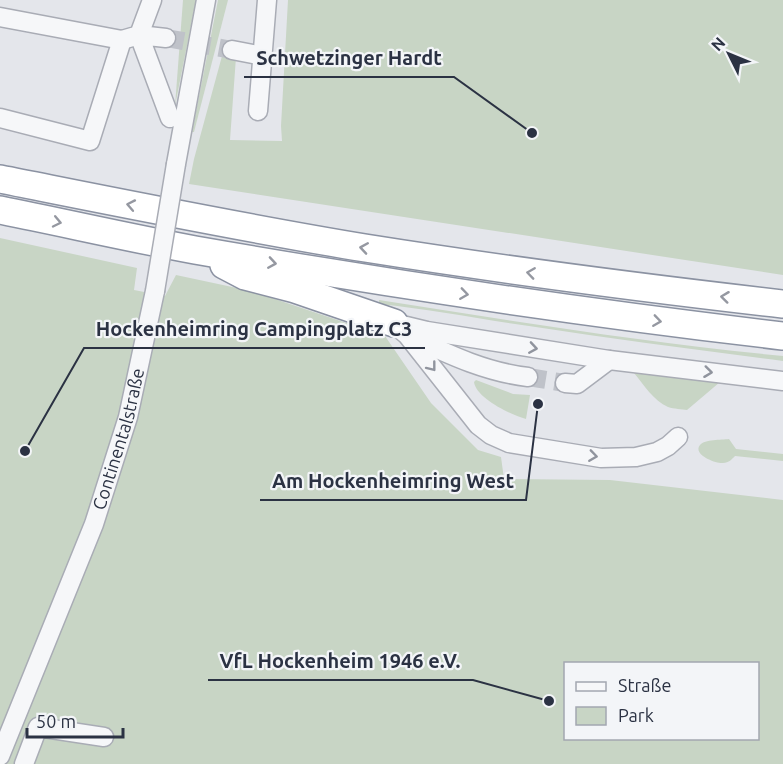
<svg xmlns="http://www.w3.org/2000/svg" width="783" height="764" font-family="Ubuntu,sans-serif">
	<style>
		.green { fill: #c8d5c5; fill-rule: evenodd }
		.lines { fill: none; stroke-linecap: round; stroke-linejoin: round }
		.minor-tunnel { stroke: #bfc2c9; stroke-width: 18; stroke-dasharray: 18 9; stroke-linecap: butt }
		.minor-casing { stroke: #a9acb5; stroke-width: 21 }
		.highway-casing { stroke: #8b92a2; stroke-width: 30 }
		.minor { stroke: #f6f7f9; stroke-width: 18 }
		.highway { stroke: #fff; stroke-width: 27 }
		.minor-bridge-casing { stroke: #a9acb5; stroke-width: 21; stroke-linecap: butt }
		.minor-bridge { stroke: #f6f7f9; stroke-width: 18 }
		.oneway { stroke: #9598a1 }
		.oneway2 { stroke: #90949e }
		.labels { text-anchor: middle; stroke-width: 4.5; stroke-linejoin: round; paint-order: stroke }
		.street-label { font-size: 18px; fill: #2b3243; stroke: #f3f5f8 }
		.leader { fill: none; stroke: #2b3243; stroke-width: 2 }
		.callout-dot { fill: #2b3243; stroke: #f3f5f8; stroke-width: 2 }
		.callout-label { font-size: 20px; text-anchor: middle; font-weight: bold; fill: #2b3243; stroke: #f3f5f8; stroke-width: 4.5; stroke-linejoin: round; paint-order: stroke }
	</style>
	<rect width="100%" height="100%" fill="#e4e6eb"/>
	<!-- green -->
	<g class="green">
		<polygon points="183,0 196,0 175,106"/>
		<polygon points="218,0 228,0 194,132 192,132"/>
		<polygon points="288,0 783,0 783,275 189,184 194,159 222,56 236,57 230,140 282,141 281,126"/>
		<path d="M 0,238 L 137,268 L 134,290 L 165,296 L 176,275 L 251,291 L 385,336 L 431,403 L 478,450 L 501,457 L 504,479 L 610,480 L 783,500 L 783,764 L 0,764 ZM 566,664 L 758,664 L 758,738 L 566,738 Z"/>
		<path d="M 379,300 C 513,321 648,343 783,356 L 783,361 C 698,350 613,339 529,326 C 479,319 429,309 379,304 Z"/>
		<path d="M 634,373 L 720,382 L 687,410 C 682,409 674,409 668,407 C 654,401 643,384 634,373 Z"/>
		<path d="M 476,380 L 513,394 L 530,395 L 526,419 C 511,415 476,398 474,382 Z"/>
		<path d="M 729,439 L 736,449 L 783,454 L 783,461 L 735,456 C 732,459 729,463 723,463 C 717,464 692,455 700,445 C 705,439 721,440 729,439 Z"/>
	</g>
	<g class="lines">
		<!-- minor-tunnel -->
		<g class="minor-tunnel">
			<polyline points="166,38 232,50"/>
			<polyline points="528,377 565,383"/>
		</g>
		<defs>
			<g id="minor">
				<polyline points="0,17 122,40"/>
				<polyline points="166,38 139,35 170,118"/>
				<polyline points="232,50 263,56"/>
				<polyline points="258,111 267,0"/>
				<polyline points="0,118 90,141 122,40 139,35 152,0"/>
				<polyline points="176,164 206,0"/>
				<polyline points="394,323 427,331 609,360 783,381"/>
				<polyline points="395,325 407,335 478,425 491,435 509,443 601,458 636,457 657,452 668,446 678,437"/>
				<path d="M 409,336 C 448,354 485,372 528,377"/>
				<polyline points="565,383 577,384 609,360"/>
				<path id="s1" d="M 0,756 L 94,524 L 128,417 L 155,291"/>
				<polyline points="24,764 38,727 104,737"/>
			</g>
			<g id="highway">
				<path d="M 0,179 C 121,203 243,228 365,248 C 504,270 643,288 783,304"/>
				<path d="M 0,210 C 65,223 130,238 195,250 C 390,284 586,313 783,336"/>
				<polyline points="224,265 245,276 295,289 394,323"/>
			</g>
		</defs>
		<!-- minor casing -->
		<use href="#minor" class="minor-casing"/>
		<!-- highway casing -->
		<use href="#highway" class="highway-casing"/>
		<!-- minor -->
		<use href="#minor" class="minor"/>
		<!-- highway -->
		<use href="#highway" class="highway"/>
		<defs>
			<polyline id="minor-bridge" points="155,291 176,164"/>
		</defs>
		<!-- minor-bridge casing -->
		<use href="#minor-bridge" class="minor-bridge-casing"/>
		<!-- minor-bridge -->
		<use href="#minor-bridge" class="minor-bridge"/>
	</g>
	<!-- one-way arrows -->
	<defs><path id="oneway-chevron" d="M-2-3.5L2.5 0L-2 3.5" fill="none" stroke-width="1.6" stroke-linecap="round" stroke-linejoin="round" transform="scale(1.5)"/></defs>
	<g class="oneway">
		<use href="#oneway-chevron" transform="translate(131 205) rotate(-169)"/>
		<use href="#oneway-chevron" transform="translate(57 222) rotate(12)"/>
		<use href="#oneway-chevron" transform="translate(364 248) rotate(-171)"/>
		<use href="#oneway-chevron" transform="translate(272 263) rotate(9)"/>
		<use href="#oneway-chevron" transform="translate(531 273) rotate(-172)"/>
		<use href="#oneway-chevron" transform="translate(464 294) rotate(8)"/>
		<use href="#oneway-chevron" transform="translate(725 297) rotate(-173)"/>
		<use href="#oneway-chevron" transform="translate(657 321) rotate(8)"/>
	</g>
	<g class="oneway2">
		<use href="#oneway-chevron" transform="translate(533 348) rotate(9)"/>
		<use href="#oneway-chevron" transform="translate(432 367) rotate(52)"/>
		<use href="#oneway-chevron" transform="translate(708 372) rotate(7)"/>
		<use href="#oneway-chevron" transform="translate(593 456) rotate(8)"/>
	</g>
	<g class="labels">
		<!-- street labels -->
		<g class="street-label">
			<text dy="6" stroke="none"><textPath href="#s1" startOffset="339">Continentalstraße</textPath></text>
		</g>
	</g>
	<!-- callouts -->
	<path class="leader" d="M532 133L454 77H244M25 451L84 348H425M538 404L526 500H260M549 701L473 680H208"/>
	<g class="callout-dot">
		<circle cx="532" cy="133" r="6"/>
		<circle cx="25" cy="451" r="6"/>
		<circle cx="538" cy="404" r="6"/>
		<circle cx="549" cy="701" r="6"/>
	</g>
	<g class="callout-label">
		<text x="349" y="65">Schwetzinger Hardt</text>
		<text x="254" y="336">Hockenheimring Campingplatz C3</text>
		<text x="393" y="488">Am Hockenheimring West</text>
		<text x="340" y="668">VfL Hockenheim 1946 e.V.</text>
	</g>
	<!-- legend -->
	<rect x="564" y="662" width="195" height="78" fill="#f3f5f8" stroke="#a3a7b0" stroke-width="1.5"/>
	<rect x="576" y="682" width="30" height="9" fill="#f6f7f9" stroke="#a3a7b0" stroke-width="1.5"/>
	<text x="618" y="692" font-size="18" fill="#2b3243">Straße</text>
	<rect x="576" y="707" width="30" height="18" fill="#c8d5c5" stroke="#a3a7b0" stroke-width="1.5"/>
	<text x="618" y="722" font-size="18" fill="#2b3243">Park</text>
	<!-- north arrow -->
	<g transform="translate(729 54) rotate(313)" stroke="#f3f5f8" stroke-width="4.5" paint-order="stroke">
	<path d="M0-4.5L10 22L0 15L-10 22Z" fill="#2b3243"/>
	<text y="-9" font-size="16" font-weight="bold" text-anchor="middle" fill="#2b3243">N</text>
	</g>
	<!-- scale -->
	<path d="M27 728v9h96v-9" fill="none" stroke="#2b3243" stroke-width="3"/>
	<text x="36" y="728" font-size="18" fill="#2b3243" stroke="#f3f5f8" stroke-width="4.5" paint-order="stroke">50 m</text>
</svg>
